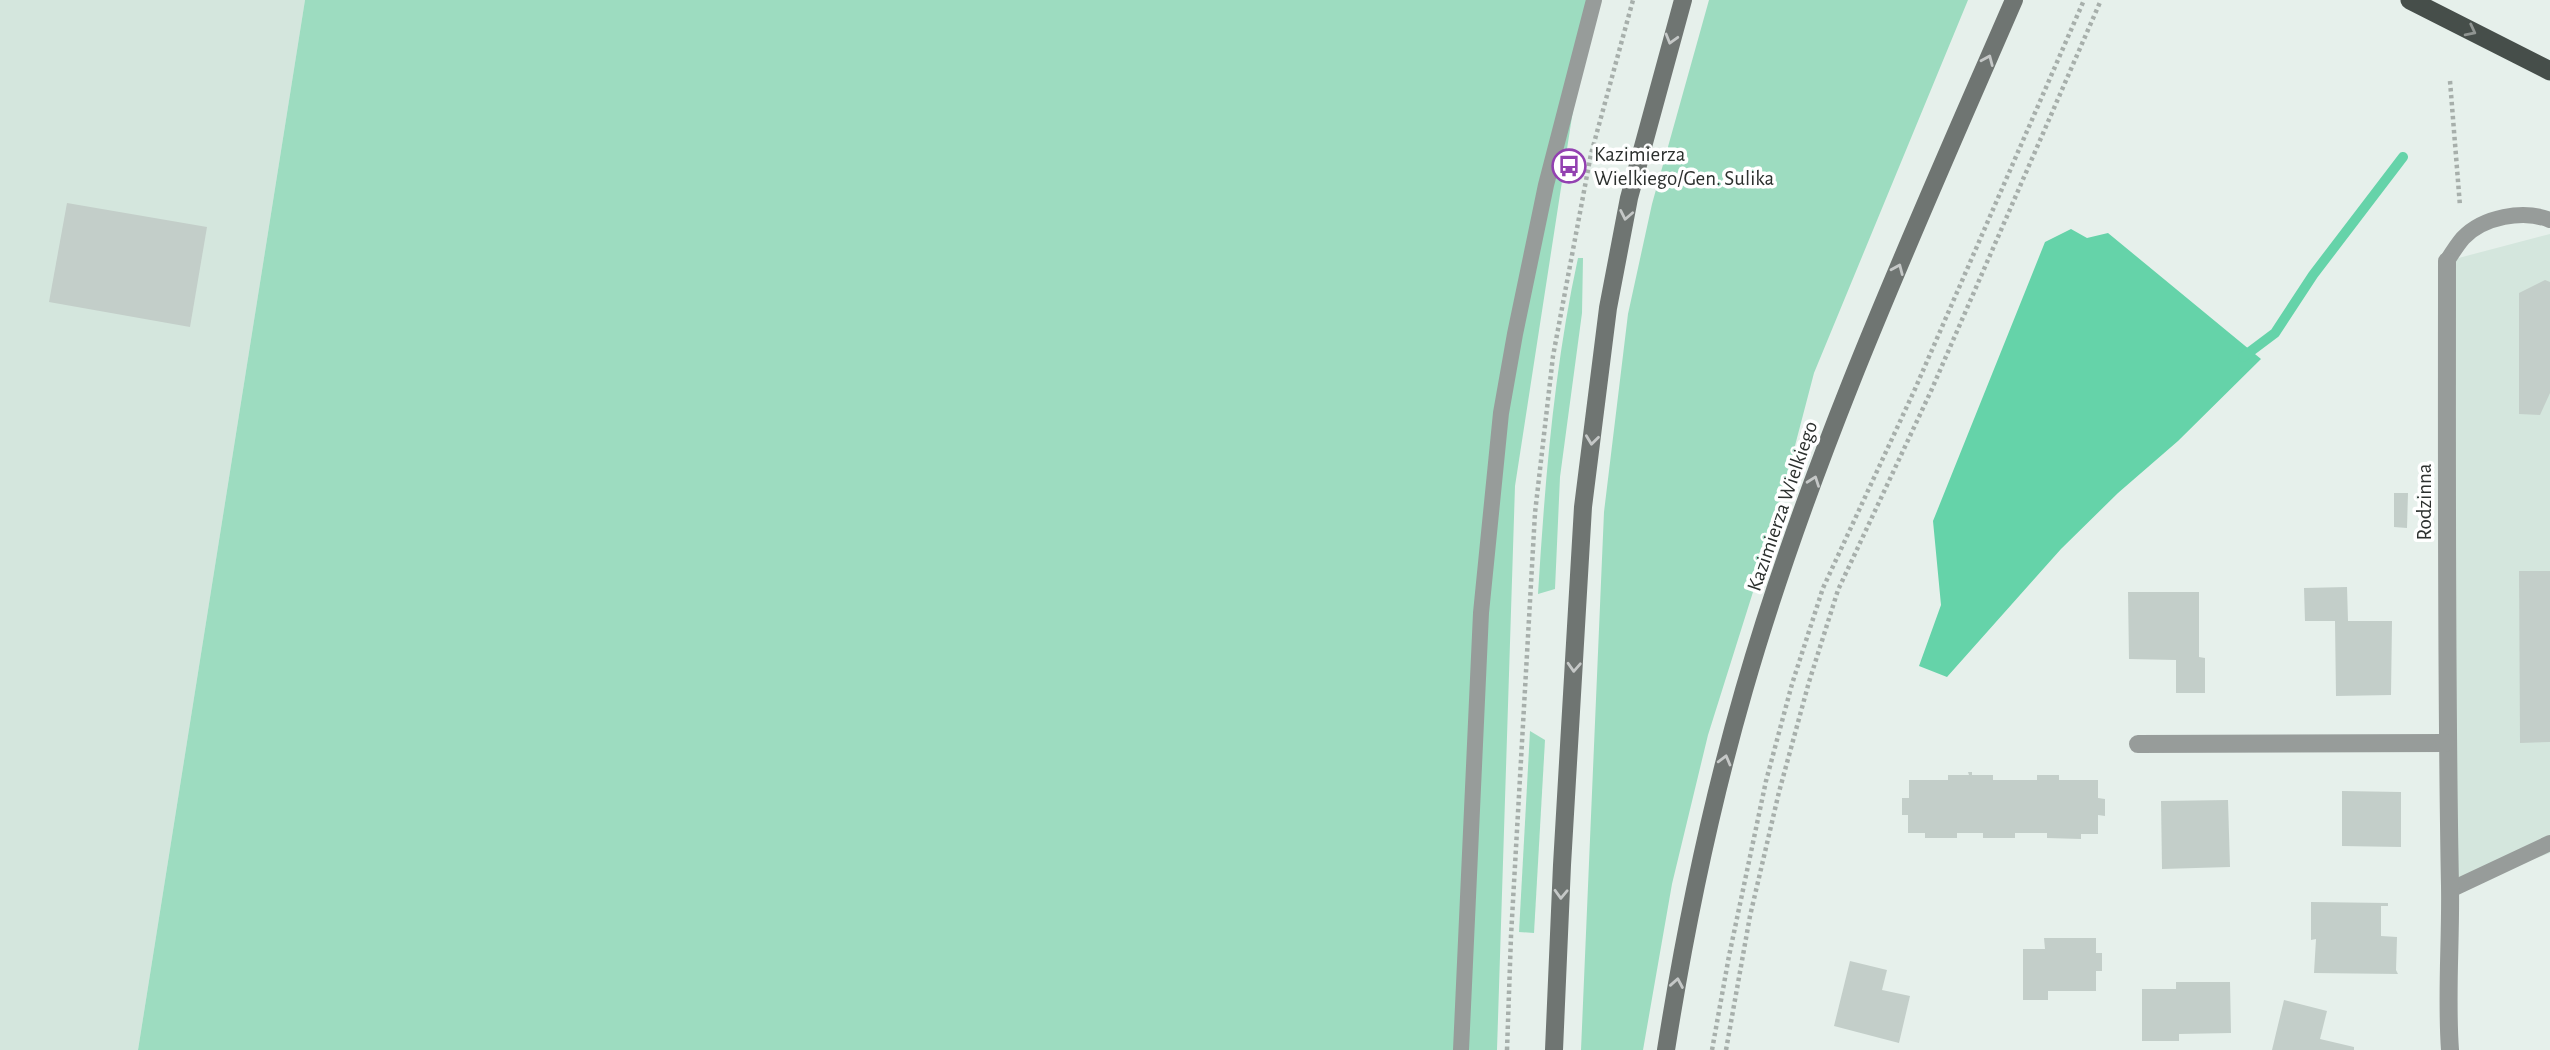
<svg xmlns="http://www.w3.org/2000/svg" width="2550" height="1050" font-family="'Alegreya Sans',sans-serif">
	<style>
		.built { fill: #d4e6dd }
		.green { fill: #9ddcc0 }
		.water { fill: #65d3a9 }
		.lines { fill: none; stroke-linecap: round; stroke-linejoin: round }
		.stream { stroke: #65d3a9; stroke-width: 10 }
		.building { fill: #c3cec9 }
		.path { stroke: #a7afab; stroke-width: 4.5; stroke-dasharray: 3.5 3.5; stroke-linecap: butt }
		.service { stroke: #979c9a; stroke-width: 16 }
		.minor { stroke: #979c9a; stroke-width: 18 }
		.secondary { stroke: #6f7572; stroke-width: 18 }
		.trunk { stroke: #464e4a; stroke-width: 19 }
		.oneway { stroke: #909592 }
		.oneway2 { stroke: #c5c8c7 }
		.labels { text-anchor: middle; stroke-width: 7; stroke-linejoin: round; paint-order: stroke }
		.poi-label { font-size: 21px; fill: #2c302e; stroke: #fff; text-anchor: start }
		.street-label { font-size: 21px; fill: #2c302e; stroke: #fff }
	</style>
	<rect width="100%" height="100%" fill="#e6f0eb"/>
	<!-- built -->
	<g class="built">
		<polygon points="0,0 305,0 138,1050 0,1050"/>
		<polygon points="2550,234 2550,853 2450,890 2447,261"/>
	</g>
	<!-- green -->
	<g class="green">
		<polygon points="305,0 1590,0 1515,486 1497,1050 138,1050"/>
		<polygon points="1709,0 1968,0 1814,373 1775,522 1708,735 1672,884 1643,1050 1581,1050 1604,512 1628,314 1652,204"/>
		<path d="M 1578,258 L 1583,258 L 1582,313 L 1560,477 L 1555,589 L 1538,594 C 1545,481 1554,368 1578,258 Z"/>
		<polygon points="1530,731 1545,740 1534,933 1519,932"/>
	</g>
	<!-- water -->
	<polygon class="water" points="2071,229 2087,238 2108,233 2261,359 2178,441 2118,493 2061,549 1947,677 1919,666 1941,605 1933,521 2045,242"/>
	<g class="lines">
		<!-- stream -->
		<polyline class="stream" points="2243,357 2275,333 2313,275 2403,157"/>
	</g>
	<!-- building -->
	<g class="building">
		<polygon points="67,203 207,227 190,327 49,302"/>
		<polygon points="2545,280 2550,282 2550,393 2540,415 2519,414 2519,293"/>
		<polygon points="2394,493 2408,493 2407,528 2394,527"/>
		<polygon points="2519,571 2550,571 2550,742 2520,743"/>
		<polygon points="2347,587 2348,621 2392,621 2391,695 2336,696 2335,621 2305,621 2304,588"/>
		<polygon points="2128,592 2199,592 2199,657 2205,658 2205,693 2176,693 2176,660 2129,659"/>
		<polygon points="1968,772 1972,772 1972,775 1993,775 1993,780 2037,780 2037,775 2059,775 2059,780 2098,780 2098,798 2105,799 2105,816 2098,815 2098,834 2081,834 2081,839 2047,838 2047,833 2015,833 2015,838 1983,838 1983,833 1957,833 1957,838 1925,838 1925,833 1908,833 1908,815 1902,815 1902,798 1909,798 1909,780 1948,780 1948,775 1969,775"/>
		<polygon points="2342,791 2401,792 2401,847 2342,846"/>
		<polygon points="2228,800 2230,867 2162,869 2161,801"/>
		<polygon points="2311,902 2388,903 2388,906 2381,906 2381,936 2397,937 2396,970 2398,974 2314,973 2316,939 2311,940"/>
		<polygon points="2044,938 2096,938 2096,953 2102,953 2102,971 2096,971 2096,991 2048,991 2048,1000 2023,1000 2023,949 2045,949"/>
		<polygon points="1850,961 1887,970 1882,990 1910,996 1899,1043 1834,1026"/>
		<polygon points="2176,982 2230,982 2231,1033 2179,1034 2179,1041 2142,1041 2142,989 2176,989"/>
		<polygon points="2284,1000 2327,1011 2320,1039 2354,1047 2354,1050 2272,1050"/>
	</g>
	<g class="lines">
		<!-- path -->
		<g class="path">
			<polyline points="2450,81 2460,206"/>
			<polyline points="1507,1050 1511,936 1535,513 1553,356 1591,154 1633,0"/>
			<polyline points="1712,1050 1729,956 1766,781 1792,684 1823,588 1915,389 2084,0"/>
			<polyline points="1726,1050 1750,916 1779,792 1809,682 1838,590 1931,391 2101,0"/>
		</g>
		<!-- service -->
		<g class="service">
			<path d="M 2447,261 C 2452,253 2457,245 2463,238 C 2483,217 2523,209 2550,220"/>
			<polyline points="2450,890 2550,843"/>
			<polyline points="1461,1050 1481,613 1501,413 1515,334 1546,185 1594,0"/>
		</g>
		<!-- minor -->
		<g class="minor">
			<path d="M 2447,261 C 2447,469 2446,678 2450,886 C 2451,941 2446,995 2450,1050"/>
			<polyline points="2138,744 2446,743"/>
		</g>
		<!-- secondary -->
		<g class="secondary">
			<polyline points="1554,1050 1562,865 1583,507 1608,308 1629,198 1683,0"/>
			<path d="M 1666,1050 C 1685,929 1710,808 1744,690 C 1812,453 1916,226 2014,0"/>
		</g>
		<!-- trunk -->
		<polyline class="trunk" points="2410,0 2550,71"/>
	</g>
	<!-- one-way arrows -->
	<defs><path id="oneway-chevron" d="M-2-3.5L2.5 0L-2 3.5" fill="none" stroke-width="1.6" stroke-linecap="round" stroke-linejoin="round" transform="scale(1.75)"/></defs>
	<use class="oneway" href="#oneway-chevron" transform="translate(2471 31) rotate(27)"/>
	<g class="oneway2">
		<use href="#oneway-chevron" transform="translate(1671 39) rotate(106)"/>
		<use href="#oneway-chevron" transform="translate(1988 60) rotate(-67)"/>
		<use href="#oneway-chevron" transform="translate(1626 215) rotate(101)"/>
		<use href="#oneway-chevron" transform="translate(1898 269) rotate(-67)"/>
		<use href="#oneway-chevron" transform="translate(1592 440) rotate(97)"/>
		<use href="#oneway-chevron" transform="translate(1814 481) rotate(-70)"/>
		<use href="#oneway-chevron" transform="translate(1574 667) rotate(93)"/>
		<use href="#oneway-chevron" transform="translate(1725 760) rotate(-75)"/>
		<use href="#oneway-chevron" transform="translate(1561 894) rotate(92)"/>
		<use href="#oneway-chevron" transform="translate(1677 983) rotate(-80)"/>
	</g>
	<!-- icons -->
	<defs>
		<symbol id="bus-ring" viewBox="-11 -11 22 22"><circle r="9.5" fill="#fff" stroke="#9341b1" stroke-width="1.5"/><path d="M-5-6H5V4H4V6H2V4H-2V6H-4V4H-5ZM-3.5-4V0h7V-4ZM-3.5 1.2v1.5H-2V1.2ZM2 1.2v1.5H3.5V1.2Z" fill="#9341b1"/></symbol>
	</defs>
	<g fill-rule="evenodd">
		<use href="#bus-ring" x="1550" y="147" width="38" height="38"/>
	</g>
	<g class="labels">
		<!-- poi labels -->
		<g class="poi-label">
			<text x="1594" y="161">Kazimierza<tspan x="1594" dy="24">Wielkiego/Gen. Sulika</tspan></text>
		</g>
		<!-- street labels -->
		<g class="street-label">
			<text transform="translate(2424 502) rotate(-90)" y="7">Rodzinna</text>
			<text transform="translate(1782 506) rotate(-71)" y="7">Kazimierza Wielkiego</text>
		</g>
	</g>
</svg>
